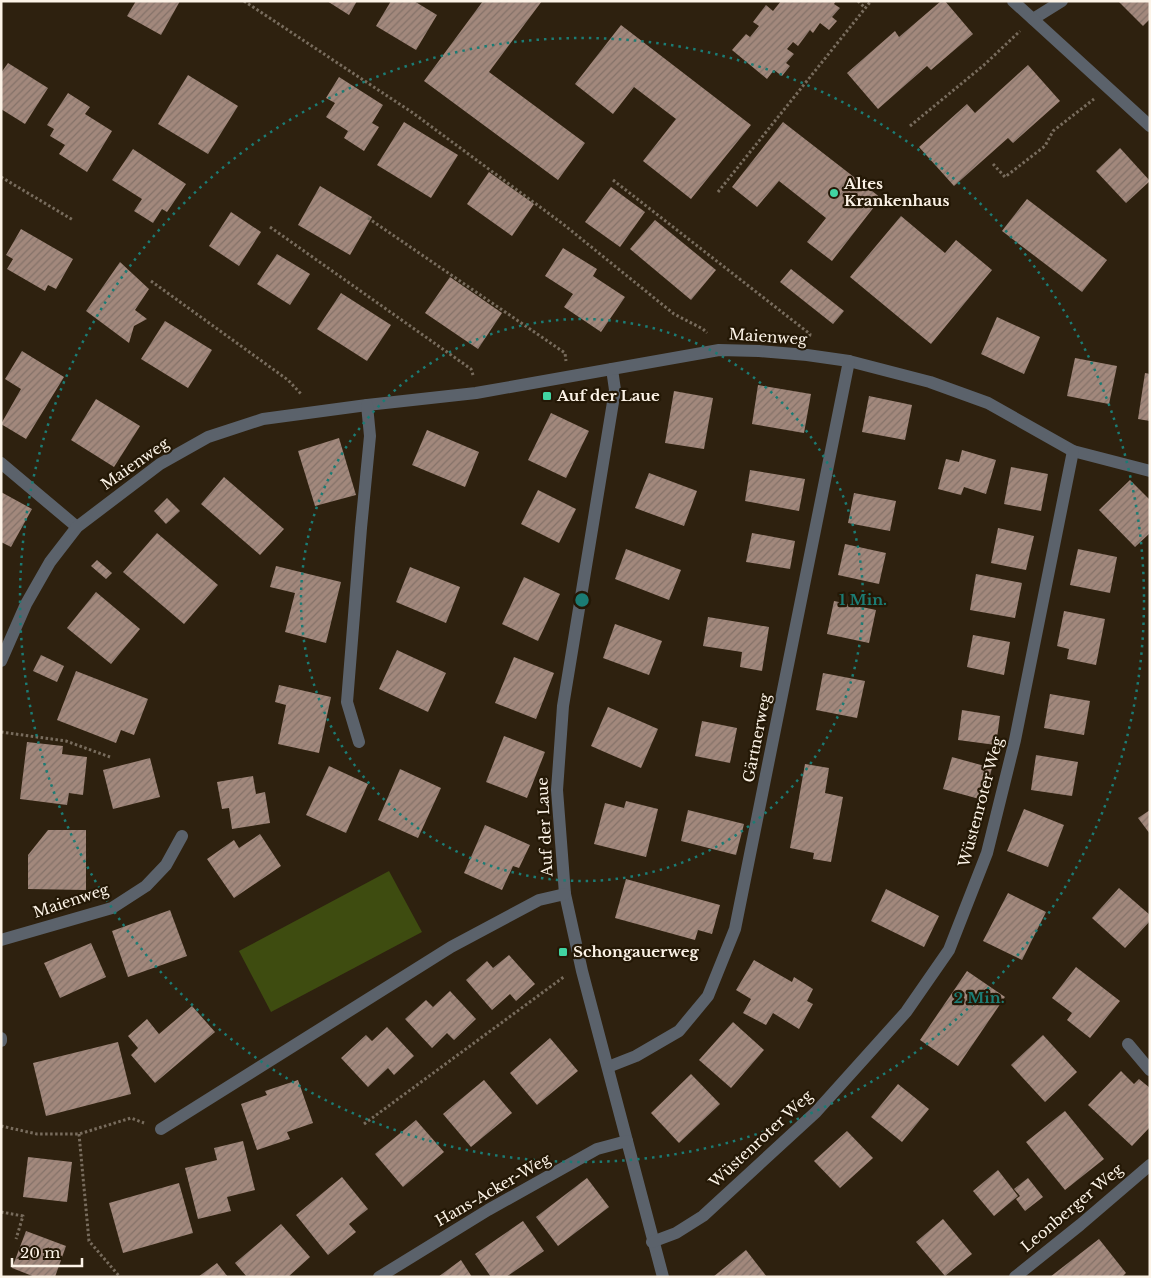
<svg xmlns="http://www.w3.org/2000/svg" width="1151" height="1278" font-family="'Libre Baskerville',serif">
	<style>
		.park { fill: #3e4c10 }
		.building { fill: url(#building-hatch) }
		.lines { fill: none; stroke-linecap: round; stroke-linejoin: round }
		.path { stroke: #786c5d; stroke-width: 3; stroke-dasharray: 2.5 2.5; stroke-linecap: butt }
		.minor { stroke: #5b626b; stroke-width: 12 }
		.tertiary { stroke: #5b626b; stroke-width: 12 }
		.ring { fill: none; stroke: #1b7c74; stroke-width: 2.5; stroke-dasharray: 2.5 5 }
		.poi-dot { fill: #41d4a1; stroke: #241806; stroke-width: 2 }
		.labels { text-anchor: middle; stroke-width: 4.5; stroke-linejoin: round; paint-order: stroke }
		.poi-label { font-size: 15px; font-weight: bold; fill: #fcf3e7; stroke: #241806; text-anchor: start }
		.street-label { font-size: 15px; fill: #fcf3e7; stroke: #241806 }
		.centre { fill: #1b7c74; stroke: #241806; stroke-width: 2.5 }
		.ring-label { font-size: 15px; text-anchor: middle; font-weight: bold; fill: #1b7c74; stroke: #241806; stroke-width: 4.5; stroke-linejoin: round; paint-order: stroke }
	</style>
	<defs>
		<pattern id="building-hatch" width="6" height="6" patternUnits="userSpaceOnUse" patternTransform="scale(1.25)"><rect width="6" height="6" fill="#a2887c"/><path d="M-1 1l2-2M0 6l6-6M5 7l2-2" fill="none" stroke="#847269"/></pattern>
	</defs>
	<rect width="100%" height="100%" fill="#2e210f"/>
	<!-- park -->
	<polygon class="park" points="389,871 422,932 271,1012 239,951"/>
	<!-- building -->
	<g class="building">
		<polygon points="136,1 180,1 161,35 127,16"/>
		<polygon points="327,1 357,1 349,15"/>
		<polygon points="391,1 414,1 437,15 416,50 376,26"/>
		<polygon points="483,1 542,1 489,72 585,143 558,180 424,81"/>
		<polygon points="781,1 836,1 834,4 840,8 832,17 837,21 829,30 820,23 813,33 810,30 798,46 793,42 787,49 794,54 786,63 790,66 782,76 774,70 767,79 732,50 746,34 750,37 759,26 753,22 766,5 773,11"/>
		<polygon points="941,1 945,1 973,34 931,70 927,66 878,109 847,73 895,31 899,37"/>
		<polygon points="1118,1 1150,1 1150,19 1143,26"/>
		<polygon points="621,25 751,125 691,199 643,161 676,119 634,87 613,114 575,84"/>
		<polygon points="8,63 48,88 25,124 1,109 1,73"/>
		<polygon points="1028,65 1060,101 1013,143 1008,138 954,186 919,147 967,104 975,113"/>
		<polygon points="188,75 238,106 208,154 158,124"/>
		<polygon points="339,77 383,105 372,123 379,127 364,151 344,138 348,131 326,117 335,103 326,98"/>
		<polygon points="68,93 90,107 85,114 112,131 87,172 59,154 65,145 50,136 54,129 47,125"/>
		<polygon points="404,122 458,155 431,198 377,165"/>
		<polygon points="783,122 881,198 832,261 807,242 826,218 779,181 757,207 732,187"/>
		<polygon points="1120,148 1150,181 1126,203 1096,171"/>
		<polygon points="133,149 186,184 167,212 162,209 153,223 134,211 142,199 112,180"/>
		<polygon points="489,172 534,204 512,236 467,204"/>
		<polygon points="320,186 372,217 350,255 298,225"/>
		<polygon points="611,187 645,212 620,247 585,222"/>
		<polygon points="1027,199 1107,260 1082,292 1002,231"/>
		<polygon points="231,212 261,232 239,266 209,246"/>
		<polygon points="901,216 945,253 956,240 992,270 931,344 850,277"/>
		<polygon points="655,220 716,270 691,300 630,249"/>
		<polygon points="21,229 73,259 56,289 48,285 45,291 7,269 13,259 6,255"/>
		<polygon points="563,248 597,269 593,276 625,297 601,332 564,307 573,294 545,276"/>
		<polygon points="277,254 310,274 290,305 257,284"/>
		<polygon points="120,262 149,289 135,310 147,319 134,326 129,343 86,311"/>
		<polygon points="791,269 844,311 833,324 780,282"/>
		<polygon points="450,277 502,313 478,349 425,313"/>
		<polygon points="341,293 391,325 367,361 317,329"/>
		<polygon points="997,317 1040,337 1024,374 981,354"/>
		<polygon points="165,321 212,350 188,388 141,359"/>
		<polygon points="22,351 64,377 26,439 1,424 21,389 5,379"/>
		<polygon points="1075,358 1117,366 1109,404 1067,396"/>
		<polygon points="1145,373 1150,374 1150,421 1138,419"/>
		<polygon points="758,385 811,394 804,433 752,424"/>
		<polygon points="674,391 713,398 704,449 665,443"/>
		<polygon points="869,396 912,405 905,440 862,432"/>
		<polygon points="96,399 140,426 114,467 71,440"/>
		<polygon points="551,413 589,431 566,478 528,460"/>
		<polygon points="427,430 479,452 465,487 412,465"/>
		<polygon points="339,438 356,495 315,506 298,451"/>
		<polygon points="962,450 996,460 986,494 964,487 961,495 938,489 946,459 959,462"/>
		<polygon points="1011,467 1048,474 1041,511 1004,504"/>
		<polygon points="750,470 805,479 799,511 745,501"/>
		<polygon points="649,473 697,491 684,526 635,508"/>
		<polygon points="224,477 284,529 260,555 201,504"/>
		<polygon points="1130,480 1150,500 1150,533 1135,547 1099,510"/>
		<polygon points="538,490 576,509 559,543 521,524"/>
		<polygon points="1,492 32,509 11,547 1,542"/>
		<polygon points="854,493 896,501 890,531 848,523"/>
		<polygon points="167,498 180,511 166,524 154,511"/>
		<polygon points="998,528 1034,536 1026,570 991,563"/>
		<polygon points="157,533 218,585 184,624 123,572"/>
		<polygon points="752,533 795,541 790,569 746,562"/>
		<polygon points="845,544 886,553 879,584 838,575"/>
		<polygon points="626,549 681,570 669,600 615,579"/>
		<polygon points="1078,549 1117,557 1110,593 1070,585"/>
		<polygon points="97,560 112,573 106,579 91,566"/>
		<polygon points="276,566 341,582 326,643 285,632 295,593 270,587"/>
		<polygon points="410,567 460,587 446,623 396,602"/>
		<polygon points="976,574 1022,583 1015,618 970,610"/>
		<polygon points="524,577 560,594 538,641 502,624"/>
		<polygon points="96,592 140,629 111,664 67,628"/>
		<polygon points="834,601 876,610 869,643 827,634"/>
		<polygon points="1064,611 1105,619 1096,665 1067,659 1069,649 1057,646"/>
		<polygon points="708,617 769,627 762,671 740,667 742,652 703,646"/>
		<polygon points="615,624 662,641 649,675 603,658"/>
		<polygon points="973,635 1010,642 1004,675 967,667"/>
		<polygon points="397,650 446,673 428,712 379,689"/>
		<polygon points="41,655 64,666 57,682 33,671"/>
		<polygon points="514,657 554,673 536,719 495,703"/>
		<polygon points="76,671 148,699 134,735 121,730 116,743 57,720"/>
		<polygon points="823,673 865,681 857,718 816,710"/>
		<polygon points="279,685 331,697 319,753 278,744 286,705 275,702"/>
		<polygon points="1050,694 1090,701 1084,735 1044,728"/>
		<polygon points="608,707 658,729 641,768 591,746"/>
		<polygon points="962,710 1000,716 996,745 958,740"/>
		<polygon points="702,721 737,728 730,763 695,756"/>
		<polygon points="504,736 545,752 527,798 486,782"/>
		<polygon points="27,742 63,746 62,754 87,757 83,795 69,793 67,805 20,799"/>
		<polygon points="1036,755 1078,762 1072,796 1031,790"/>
		<polygon points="952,757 992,768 983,800 943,789"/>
		<polygon points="150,758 160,797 113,809 103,770"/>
		<polygon points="805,764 829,768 825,793 843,797 831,862 813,859 814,853 790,848"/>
		<polygon points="329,766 368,784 346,833 306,815"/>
		<polygon points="400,769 441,788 418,838 378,820"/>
		<polygon points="253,776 256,794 265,792 270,823 232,829 229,808 222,809 217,782"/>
		<polygon points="626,801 658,809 646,857 594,844 605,803 624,808"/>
		<polygon points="1024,809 1064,825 1048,867 1007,851"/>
		<polygon points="688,810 744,824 736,855 681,841"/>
		<polygon points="1150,810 1150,834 1138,818"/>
		<polygon points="485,825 530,845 519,868 513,866 502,890 464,873"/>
		<polygon points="48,830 86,830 86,890 28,889 28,855"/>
		<polygon points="260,834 281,866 234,898 207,859 234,840 239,848"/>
		<polygon points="626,879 720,905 712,934 698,930 695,940 615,918"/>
		<polygon points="1119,888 1150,915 1150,921 1125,948 1092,918"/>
		<polygon points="886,889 939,916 924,947 871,921"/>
		<polygon points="1008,893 1046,912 1022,960 983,941"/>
		<polygon points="170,910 187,956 128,977 112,931"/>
		<polygon points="91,943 106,977 60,998 44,963"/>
		<polygon points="509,955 535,984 516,1001 510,994 492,1010 466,980 487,961 493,968"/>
		<polygon points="754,960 792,982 794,977 813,989 807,1001 813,1004 799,1029 773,1013 766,1025 743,1013 751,999 736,990"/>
		<polygon points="1076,967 1120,1001 1090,1038 1067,1020 1072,1013 1052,998"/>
		<polygon points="967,971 1005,997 958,1066 920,1040"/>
		<polygon points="450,991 476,1019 454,1040 447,1033 432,1048 405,1019 426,1000 433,1007"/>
		<polygon points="192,1006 215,1032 155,1083 131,1055 138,1048 128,1036 147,1019 159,1034"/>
		<polygon points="733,1022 764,1050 731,1088 699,1060"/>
		<polygon points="387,1027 414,1056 394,1075 388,1068 368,1087 341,1058 366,1035 372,1041"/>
		<polygon points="1043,1035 1077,1072 1045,1102 1011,1065"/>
		<polygon points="550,1038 578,1071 537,1105 510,1073"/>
		<polygon points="118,1042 131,1094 46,1116 33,1063"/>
		<polygon points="1121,1071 1134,1084 1139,1079 1150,1088 1150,1127 1132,1146 1088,1105"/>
		<polygon points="691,1074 720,1104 679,1143 651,1113"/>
		<polygon points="298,1080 313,1123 287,1132 290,1139 257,1150 241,1104 267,1095 265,1091"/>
		<polygon points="484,1080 512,1113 471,1147 443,1114"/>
		<polygon points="898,1084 929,1109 902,1142 871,1117"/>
		<polygon points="1065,1111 1104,1159 1065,1190 1026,1142"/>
		<polygon points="416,1120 444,1152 403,1187 375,1154"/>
		<polygon points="847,1131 873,1158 840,1188 814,1161"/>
		<polygon points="243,1141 255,1190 227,1197 231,1211 198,1219 185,1168 217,1160 214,1148"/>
		<polygon points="28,1157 72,1162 67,1202 23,1197"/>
		<polygon points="998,1170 1018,1196 994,1216 973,1191"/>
		<polygon points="342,1177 368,1209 349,1224 356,1232 328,1255 296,1215"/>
		<polygon points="587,1178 609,1207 558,1246 536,1217"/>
		<polygon points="1028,1178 1043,1197 1025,1211 1016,1199 1020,1196 1014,1189"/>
		<polygon points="179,1183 193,1233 123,1253 109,1203"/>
		<polygon points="943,1219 972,1254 945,1276 916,1242"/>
		<polygon points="523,1221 544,1251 506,1277 491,1277 475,1254"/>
		<polygon points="281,1224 310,1257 288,1277 247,1277 235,1263"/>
		<polygon points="26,1231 66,1246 55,1277 35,1277 12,1268"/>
		<polygon points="1099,1239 1126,1273 1122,1277 1050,1277"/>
		<polygon points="746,1250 767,1277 713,1277"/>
		<polygon points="461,1260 472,1277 438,1277"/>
		<polygon points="217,1263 228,1277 198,1277"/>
	</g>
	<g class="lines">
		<!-- path -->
		<g class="path">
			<polyline points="244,1 413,113 563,224 674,314 703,329 707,333"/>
			<polyline points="858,1 865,8"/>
			<polyline points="910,126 984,65 1020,31"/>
			<polyline points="993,164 1005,177 1045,146 1053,131 1094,99"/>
			<polyline points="1,177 73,220"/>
			<polyline points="613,180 810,334 809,339"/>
			<polyline points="718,192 871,1"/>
			<polyline points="368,218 565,353 566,361"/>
			<polyline points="270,227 471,369 473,375"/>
			<polyline points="151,281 288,380 302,395"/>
			<polyline points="1,732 66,741 110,757"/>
			<polyline points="364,1124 565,976"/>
			<polyline points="1,1126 37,1134 79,1134 131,1118 144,1123"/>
			<polyline points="79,1134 89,1241 120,1277"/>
			<polyline points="1,1212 23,1216 16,1239"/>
		</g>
		<!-- minor -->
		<g class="minor">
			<polyline points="1033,19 1062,1"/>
			<polyline points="612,369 615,390 563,706 557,790 565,894 582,971 663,1277"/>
			<polyline points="1,463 77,527"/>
			<polyline points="1,661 26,604 50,562 77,527 160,464 208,437 263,419 367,405 476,393 719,350 759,351 807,355 849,361 930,382 988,403 1073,451 1150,471"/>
			<polyline points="359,742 347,702 361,528 370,436 367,405"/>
			<polyline points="1,940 112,908 146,886 166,865 182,836"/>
			<polyline points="1,1038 1,1041"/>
			<polyline points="1128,1044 1150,1070"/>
			<polyline points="608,1067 636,1056 679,1031 708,996 735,929 849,361"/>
			<polyline points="161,1129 451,947 539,900 565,894"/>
			<polyline points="652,1242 676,1233 703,1216 816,1112 906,1012 949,950 987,853 1015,740 1073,451"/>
			<polyline points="379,1277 488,1210 597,1149 627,1141"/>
			<polyline points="1015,1277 1080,1225 1150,1165"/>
		</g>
		<!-- tertiary -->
		<polyline class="tertiary" points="1013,1 1150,126"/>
	</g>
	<!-- distance rings -->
	<g class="ring">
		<circle cx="582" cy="600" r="281"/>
		<circle cx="582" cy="600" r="562"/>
	</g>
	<!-- markers -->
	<g class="poi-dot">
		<circle cx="834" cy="193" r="5"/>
		<rect x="542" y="391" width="10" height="10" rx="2.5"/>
		<rect x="558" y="947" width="10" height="10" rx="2.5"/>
	</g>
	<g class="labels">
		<!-- poi labels -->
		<g class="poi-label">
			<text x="844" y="189">Altes<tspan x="844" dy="17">Krankenhaus</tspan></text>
			<text x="557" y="401">Auf der Laue</text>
			<text x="573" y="957">Schongauerweg</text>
		</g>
		<!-- street labels -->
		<g class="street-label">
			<text transform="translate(768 337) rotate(4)" y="5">Maienweg</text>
			<text transform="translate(135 464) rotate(-35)" y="5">Maienweg</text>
			<text transform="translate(757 738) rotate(-79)" y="5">Gärtnerweg</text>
			<text transform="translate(981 802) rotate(-75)" y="5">Wüstenroter Weg</text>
			<text transform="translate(545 827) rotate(-93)" y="5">Auf der Laue</text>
			<text transform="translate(71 901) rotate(-18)" y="5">Maienweg</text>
			<text transform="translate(761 1139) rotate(-43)" y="5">Wüstenroter Weg</text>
			<text transform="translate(493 1190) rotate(-30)" y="5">Hans-Acker-Weg</text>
			<text transform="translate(1072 1208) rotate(-40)" y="5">Leonberger Weg</text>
		</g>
	</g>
	<circle cx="582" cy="600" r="8" class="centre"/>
	<g class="ring-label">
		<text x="863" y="605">1 Min.</text>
		<text x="979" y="1003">2 Min.</text>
	</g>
	<!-- border -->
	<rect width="1151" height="1278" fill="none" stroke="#fcf3e7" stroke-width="5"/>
	<!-- scale -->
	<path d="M12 1258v8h70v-8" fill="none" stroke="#fcf3e7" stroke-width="2.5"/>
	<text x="20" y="1258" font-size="15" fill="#fcf3e7" stroke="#241806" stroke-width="4" paint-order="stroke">20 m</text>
</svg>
